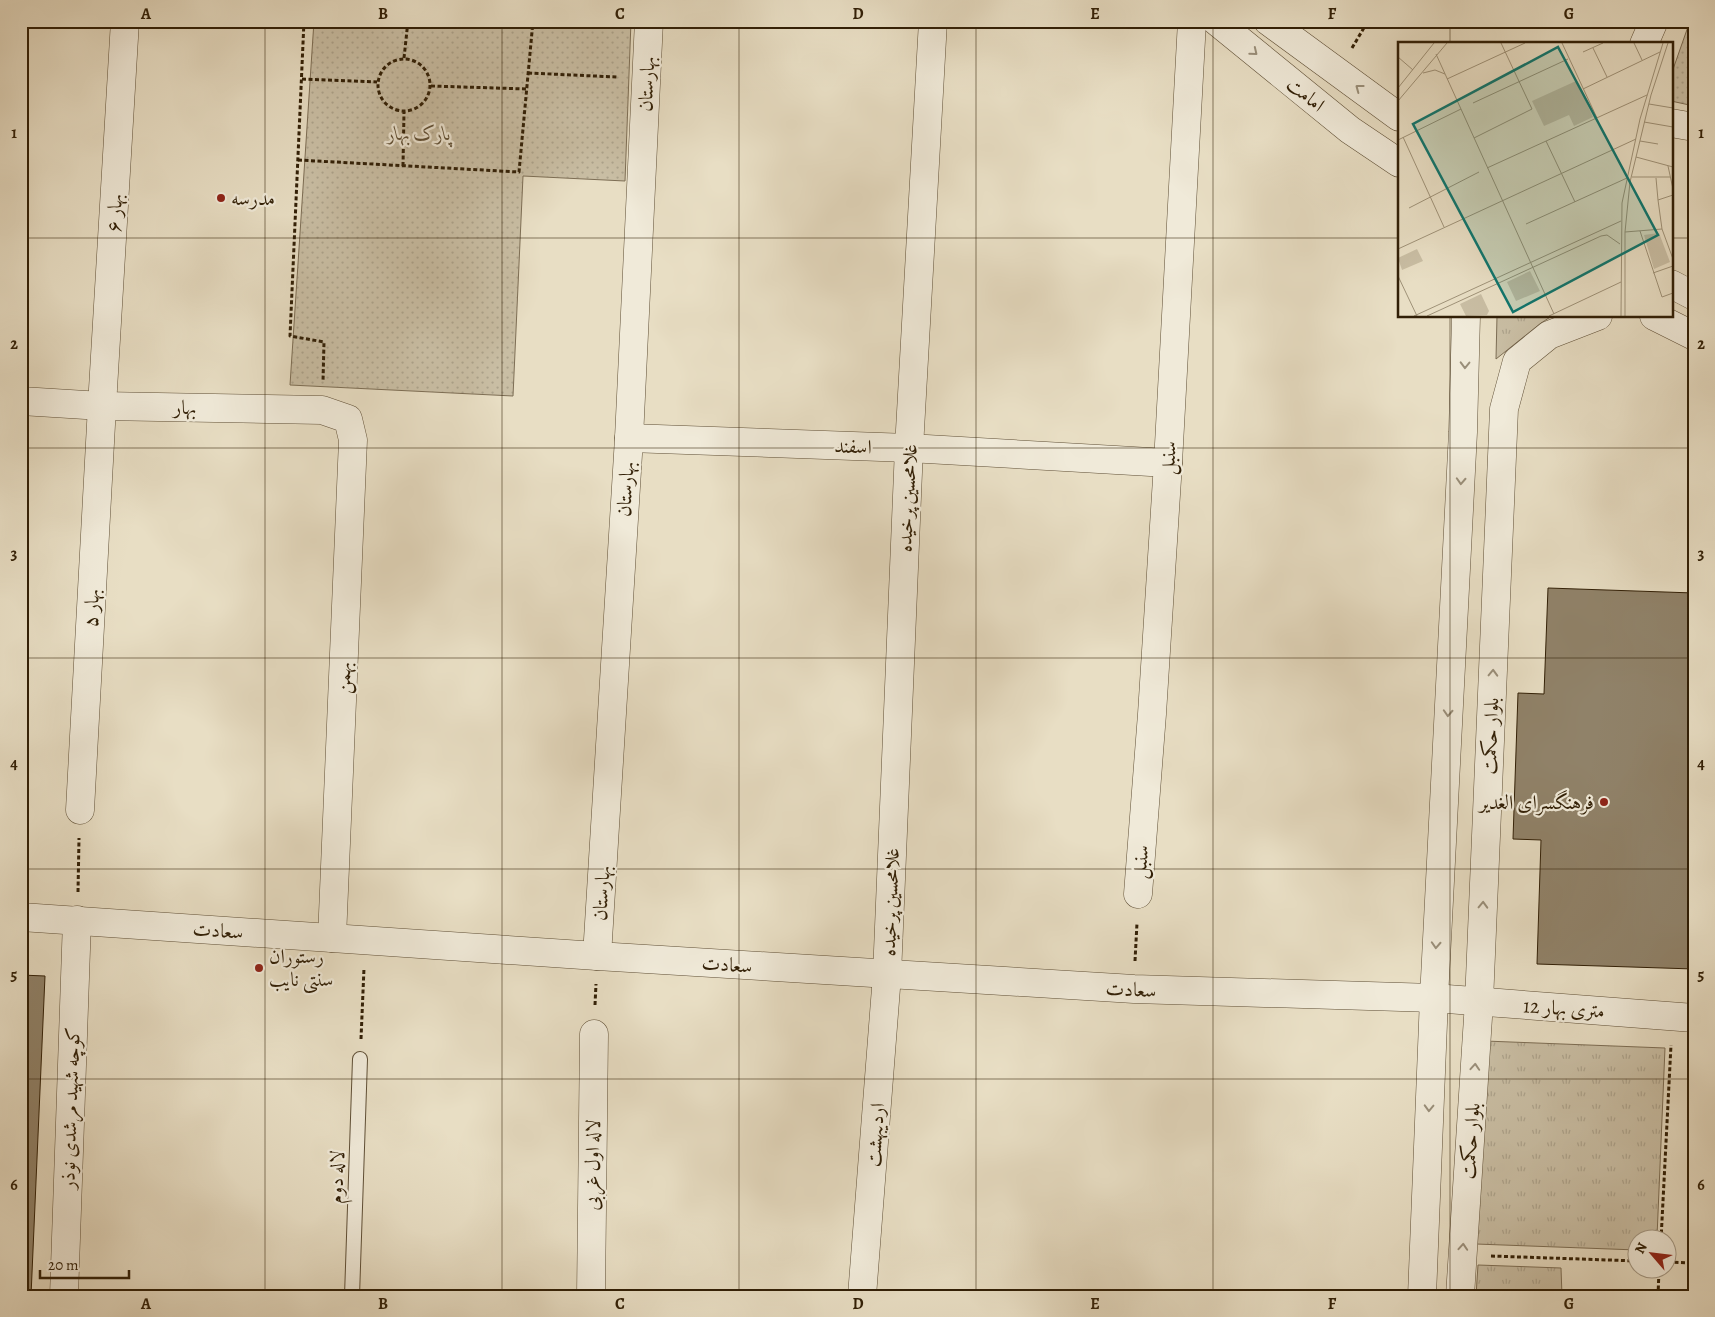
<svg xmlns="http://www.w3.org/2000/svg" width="1715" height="1317" font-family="Alegreya,Amiri,serif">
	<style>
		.grass { fill: url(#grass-tufts); stroke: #7d6e55 }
		.park { fill: url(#park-dots); stroke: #7d6e55 }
		.building { fill: #908269; stroke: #311f06 }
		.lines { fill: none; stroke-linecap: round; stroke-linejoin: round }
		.service-casing { stroke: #5f4f36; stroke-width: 16 }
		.minor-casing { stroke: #5f4f36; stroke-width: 29 }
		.tertiary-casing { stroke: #5f4f36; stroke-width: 29 }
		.path { stroke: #311f06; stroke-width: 3; stroke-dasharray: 4 2.5; stroke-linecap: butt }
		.service { stroke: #f0ead9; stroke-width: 14 }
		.minor { stroke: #f0ead9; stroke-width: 28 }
		.tertiary { stroke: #f0ead9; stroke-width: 28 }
		.oneway { stroke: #9a8f7a }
		.grid { fill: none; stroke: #311f06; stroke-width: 1; stroke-opacity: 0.55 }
		.poi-dot { fill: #8f2418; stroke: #f0ead9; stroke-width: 2 }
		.labels { text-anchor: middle; stroke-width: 4.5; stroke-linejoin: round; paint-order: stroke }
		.street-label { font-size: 20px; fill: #311f06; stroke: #f0ead9 }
		.park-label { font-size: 20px; font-style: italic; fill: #5f4f35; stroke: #f0ead9 }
		.poi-label { font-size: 20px; fill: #311f06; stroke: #f0ead9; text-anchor: start }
		.inset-road { fill: none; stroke: #9f9278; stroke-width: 1 }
		.view { fill: #0f766e; fill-opacity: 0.15; stroke: #0f766e; stroke-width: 2.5 }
		.inset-edge { fill: none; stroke: #311f06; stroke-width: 2.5 }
		.neatline { fill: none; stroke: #311f06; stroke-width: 2 }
		.grid-label { font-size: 16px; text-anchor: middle; font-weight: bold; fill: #311f06 }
	</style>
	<defs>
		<pattern id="grass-tufts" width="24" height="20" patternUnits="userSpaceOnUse" patternTransform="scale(1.25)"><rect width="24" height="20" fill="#c9bea4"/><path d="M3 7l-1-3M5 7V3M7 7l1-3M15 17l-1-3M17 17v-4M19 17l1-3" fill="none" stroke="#ada38c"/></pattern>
		<pattern id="park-dots" width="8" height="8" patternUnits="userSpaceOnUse" patternTransform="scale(1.25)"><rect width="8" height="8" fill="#c9bea4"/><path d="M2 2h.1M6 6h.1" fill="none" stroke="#ada38c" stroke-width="1.8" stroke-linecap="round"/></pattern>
	</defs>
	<rect width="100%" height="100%" fill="#e8dec4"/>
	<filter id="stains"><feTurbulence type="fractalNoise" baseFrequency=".004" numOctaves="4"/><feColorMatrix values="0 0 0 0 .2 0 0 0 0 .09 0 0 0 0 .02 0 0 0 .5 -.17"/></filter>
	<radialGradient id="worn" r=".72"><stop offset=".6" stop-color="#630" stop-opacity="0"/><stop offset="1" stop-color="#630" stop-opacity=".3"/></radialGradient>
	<!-- grass -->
	<g class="grass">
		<polygon points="1497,316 1552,316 1541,323 1496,359"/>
		<polygon points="1485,1041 1665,1048 1657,1237 1654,1239 1638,1240 1637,1250 1476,1244"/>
		<polygon points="1478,1265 1561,1268 1562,1296 1476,1296"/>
	</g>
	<!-- park -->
	<g class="park">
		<polygon points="314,21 631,21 625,181 523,176 513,396 290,385"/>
		<polygon points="1690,21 1694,21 1694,106 1671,101 1671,75"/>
	</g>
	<!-- building -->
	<g class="building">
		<polygon points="1548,588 1694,593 1694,969 1537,964 1541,840 1513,839 1518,693 1544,694"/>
		<polygon points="21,975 45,976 31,1296 21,1296"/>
	</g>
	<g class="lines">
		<defs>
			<polyline id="service" points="352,1296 360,1059"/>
			<g id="minor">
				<polyline points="1644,44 1654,21"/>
				<polyline points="1671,123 1694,127"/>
				<polyline points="21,401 102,406 322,410 348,419 353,440 332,938"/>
				<polyline points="629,438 909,448 1168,463"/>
				<polyline points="80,810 102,406 125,21"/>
				<polyline points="1138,894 1152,714 1168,463 1192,21"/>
				<polyline points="597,956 629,438 649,21"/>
				<polyline points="1434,998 1694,1018"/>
				<polyline points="64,1296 77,920"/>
				<polyline points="591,1296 594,1034"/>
				<polyline points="862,1296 887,975 909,448 933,21"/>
			</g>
			<g id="tertiary">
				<polyline points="1216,21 1350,130 1399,163"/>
				<polyline points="1268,21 1399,117"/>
				<polyline points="1671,284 1694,296"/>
				<polyline points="1654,316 1694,336"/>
				<polyline points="21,917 597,956 1134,989 1434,998"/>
				<polyline points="1422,1296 1434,998 1463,432 1466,316"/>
				<polyline points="1460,1296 1479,1002 1504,409 1517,361 1549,335 1598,316"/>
			</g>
		</defs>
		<!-- service casing -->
		<use href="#service" class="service-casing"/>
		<!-- minor casing -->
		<use href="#minor" class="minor-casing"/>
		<!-- tertiary casing -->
		<use href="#tertiary" class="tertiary-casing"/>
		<!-- path -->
		<g class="path">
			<polyline points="304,21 290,336 324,342 323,382"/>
			<polyline points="1352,48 1368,21"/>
			<polyline points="404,58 408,21"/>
			<circle cx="404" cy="85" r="26"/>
			<polyline points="528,73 617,77"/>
			<polyline points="302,79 377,82"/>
			<polyline points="431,86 527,89"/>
			<polyline points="298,160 519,172 533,21"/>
			<polyline points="403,166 404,112"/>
			<polyline points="78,892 79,838"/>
			<polyline points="1135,961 1137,923"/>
			<polyline points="595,1005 596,984"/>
			<polyline points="361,1039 364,968"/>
			<polyline points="1661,1240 1671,1045"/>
			<polyline points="1491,1256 1638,1261"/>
			<polyline points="1668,1262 1694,1263"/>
			<polyline points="1658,1296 1659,1270"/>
		</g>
		<!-- service -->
		<use href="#service" class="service"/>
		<!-- minor -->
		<use href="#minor" class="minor"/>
		<!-- tertiary -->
		<use href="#tertiary" class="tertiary"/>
	</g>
	<!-- one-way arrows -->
	<defs><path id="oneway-chevron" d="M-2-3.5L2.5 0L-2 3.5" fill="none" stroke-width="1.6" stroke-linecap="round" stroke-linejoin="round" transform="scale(1.25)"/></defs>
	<g class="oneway">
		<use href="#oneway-chevron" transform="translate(1254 52) rotate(39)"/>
		<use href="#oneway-chevron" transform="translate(1359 88) rotate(-143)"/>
		<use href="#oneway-chevron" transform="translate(1465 365) rotate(91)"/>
		<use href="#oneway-chevron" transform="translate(1461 481) rotate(93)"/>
		<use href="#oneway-chevron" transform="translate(1493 673) rotate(-88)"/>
		<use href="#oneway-chevron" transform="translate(1448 713) rotate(93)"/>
		<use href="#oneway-chevron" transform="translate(1483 905) rotate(-88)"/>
		<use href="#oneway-chevron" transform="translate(1436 945) rotate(93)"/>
		<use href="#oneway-chevron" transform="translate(1475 1067) rotate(-86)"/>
		<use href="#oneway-chevron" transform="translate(1429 1108) rotate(92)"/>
		<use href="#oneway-chevron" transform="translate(1463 1247) rotate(-86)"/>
	</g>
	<!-- grid -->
	<path class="grid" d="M 265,21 L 265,1296M 502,21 L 502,1296M 739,21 L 739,1296M 976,21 L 976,1296M 1213,21 L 1213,1296M 1450,21 L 1450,44M 21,238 L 1399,238M 1671,238 L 1694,238M 1450,316 L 1450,1296M 21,448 L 1694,448M 21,658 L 1694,658M 21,869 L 1694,869M 21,1079 L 1694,1079"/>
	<!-- markers -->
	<g class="poi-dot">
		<circle cx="221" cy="198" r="5"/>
		<circle cx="1604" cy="802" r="5"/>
		<circle cx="259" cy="968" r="5"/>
	</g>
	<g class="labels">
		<!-- street labels -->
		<g class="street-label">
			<text transform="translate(646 84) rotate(-87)" y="7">بهارستان</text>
			<text transform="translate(1306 94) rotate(39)" y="7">امامت</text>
			<text transform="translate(114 213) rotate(-87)" y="7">بهار ۶</text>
			<text transform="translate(185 407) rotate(1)" y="7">بهار</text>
			<text transform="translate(853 446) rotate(2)" y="7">اسفند</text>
			<text transform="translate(1168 458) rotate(-87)" y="7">سنبل</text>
			<text transform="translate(625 489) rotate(-86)" y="7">بهارستان</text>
			<text transform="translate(907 498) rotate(-87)" y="7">غلامحسین پرخیده</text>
			<text transform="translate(91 608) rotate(-87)" y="7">بهار ۵</text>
			<text transform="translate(343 678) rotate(-88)" y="7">بهمن</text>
			<text transform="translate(1490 736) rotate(-88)" y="7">بلوار حکمت</text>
			<text transform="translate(1140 862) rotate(-85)" y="7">سنبل</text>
			<text transform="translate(601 893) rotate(-86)" y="7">بهارستان</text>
			<text transform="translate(890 902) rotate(-88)" y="7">غلامحسین پرخیده</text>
			<text transform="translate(218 930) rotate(4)" y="7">سعادت</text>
			<text transform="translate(727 964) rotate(4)" y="7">سعادت</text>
			<text transform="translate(1131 989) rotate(3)" y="7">سعادت</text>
			<text transform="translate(1564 1008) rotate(4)" y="7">12 متری بهار</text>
			<text transform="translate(70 1108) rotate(-88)" y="7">کوچه شهید مرشدی نوذر</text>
			<text transform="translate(875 1135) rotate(-86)" y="7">اردیبهشت</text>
			<text transform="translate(1470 1141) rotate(-86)" y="7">بلوار حکمت</text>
			<text transform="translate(592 1165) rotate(-89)" y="7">لاله اول غربی</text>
			<text transform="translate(336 1177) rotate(-88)" y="7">لاله دوم</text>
		</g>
		<!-- park labels -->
		<g class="park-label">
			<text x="419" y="140">پارک بهار</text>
		</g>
		<!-- poi labels -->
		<g class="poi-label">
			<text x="231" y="205">مدرسه</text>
			<text x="1594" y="809" text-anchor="end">فرهنگسرای الغدیر</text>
			<text x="269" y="963">رستوران<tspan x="269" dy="23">سنتی نایب</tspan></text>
		</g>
	</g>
	<!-- overview -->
	<g transform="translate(1398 42)">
		<rect width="275" height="275" fill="#e8dec4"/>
		<path d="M 132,229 L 142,249 L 118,259 L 109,240 ZM 83,252 L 91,269 L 89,273 L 68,274 L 62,262 Z" fill="#c9bea4"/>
		<path d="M 178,39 L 195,75 L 176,84 L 171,73 L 146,84 L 134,59 ZM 261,191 L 272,220 L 256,227 L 246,193 Z" fill="#c9bea4"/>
		<path d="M 19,207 L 25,219 L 4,228 L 0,216 Z" fill="#c9bea4"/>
		<path class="inset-road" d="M 164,1 L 199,76M 236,1 L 244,18M 195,6 L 209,35M 185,10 L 205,1M 38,12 L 156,272M 0,15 L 15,28M 25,31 L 37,28 L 47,32M 49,37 L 127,1M 0,46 L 36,1M 185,47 L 262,10M 0,59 L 49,1M 75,61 L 170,17M 251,62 L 275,66M 246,80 L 275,85M 5,95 L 46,185M 76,96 L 134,67 L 103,1M 0,98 L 63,67M 148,99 L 177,160M 242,99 L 260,102M 238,115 L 275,125M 270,124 L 275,147M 89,126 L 249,53M 234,135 L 272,135M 258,136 L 260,158M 11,166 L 81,130M 128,182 L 229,136M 264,187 L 275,217M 242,189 L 264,255 L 275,251M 227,190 L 264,187 L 260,158 L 275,153M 0,207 L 238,97M 255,231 L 275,224M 0,234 L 19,274M 16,274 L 223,179M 29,274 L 203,194 L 209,193 L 222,202M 151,274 L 223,240M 223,274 L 224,161 L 242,77 L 265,1M 227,274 L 227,190 L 232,140 L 253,53 L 270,1"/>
		<path class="view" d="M 160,5 L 260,193 L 115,270 L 15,82 Z"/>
		<rect width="275" height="275" class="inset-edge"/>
	</g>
	<!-- margin -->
	<rect width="1715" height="1317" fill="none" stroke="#e8dec4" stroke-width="55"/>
	<!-- north arrow -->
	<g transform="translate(1652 1254) rotate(298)"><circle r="24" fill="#f0ead9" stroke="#a49985"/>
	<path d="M0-4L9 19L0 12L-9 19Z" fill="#8f2418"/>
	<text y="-8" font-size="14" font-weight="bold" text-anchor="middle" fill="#311f06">N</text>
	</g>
	<!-- scale -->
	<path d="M40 1270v8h89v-8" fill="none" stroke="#311f06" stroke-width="2.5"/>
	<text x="48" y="1270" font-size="15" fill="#311f06" stroke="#f0ead9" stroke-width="4" paint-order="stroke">20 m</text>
	<rect x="28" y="28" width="1660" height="1262" class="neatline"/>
	<g class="grid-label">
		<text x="146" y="19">A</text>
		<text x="383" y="19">B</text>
		<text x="620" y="19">C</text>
		<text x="858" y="19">D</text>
		<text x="1095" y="19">E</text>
		<text x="1332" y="19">F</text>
		<text x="1569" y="19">G</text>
		<text x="14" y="138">1</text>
		<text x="1701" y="138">1</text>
		<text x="14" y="349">2</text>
		<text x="1701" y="349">2</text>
		<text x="14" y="559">3</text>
		<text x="1701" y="559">3</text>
		<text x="14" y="769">4</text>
		<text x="1701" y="769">4</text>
		<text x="14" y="980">5</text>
		<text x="1701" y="980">5</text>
		<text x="14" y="1190">6</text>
		<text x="1701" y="1190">6</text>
		<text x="146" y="1309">A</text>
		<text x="383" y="1309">B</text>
		<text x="620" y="1309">C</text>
		<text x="858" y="1309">D</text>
		<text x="1095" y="1309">E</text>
		<text x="1332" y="1309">F</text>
		<text x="1569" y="1309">G</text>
	</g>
	<rect width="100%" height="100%" filter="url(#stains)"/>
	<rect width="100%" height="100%" fill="url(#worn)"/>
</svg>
